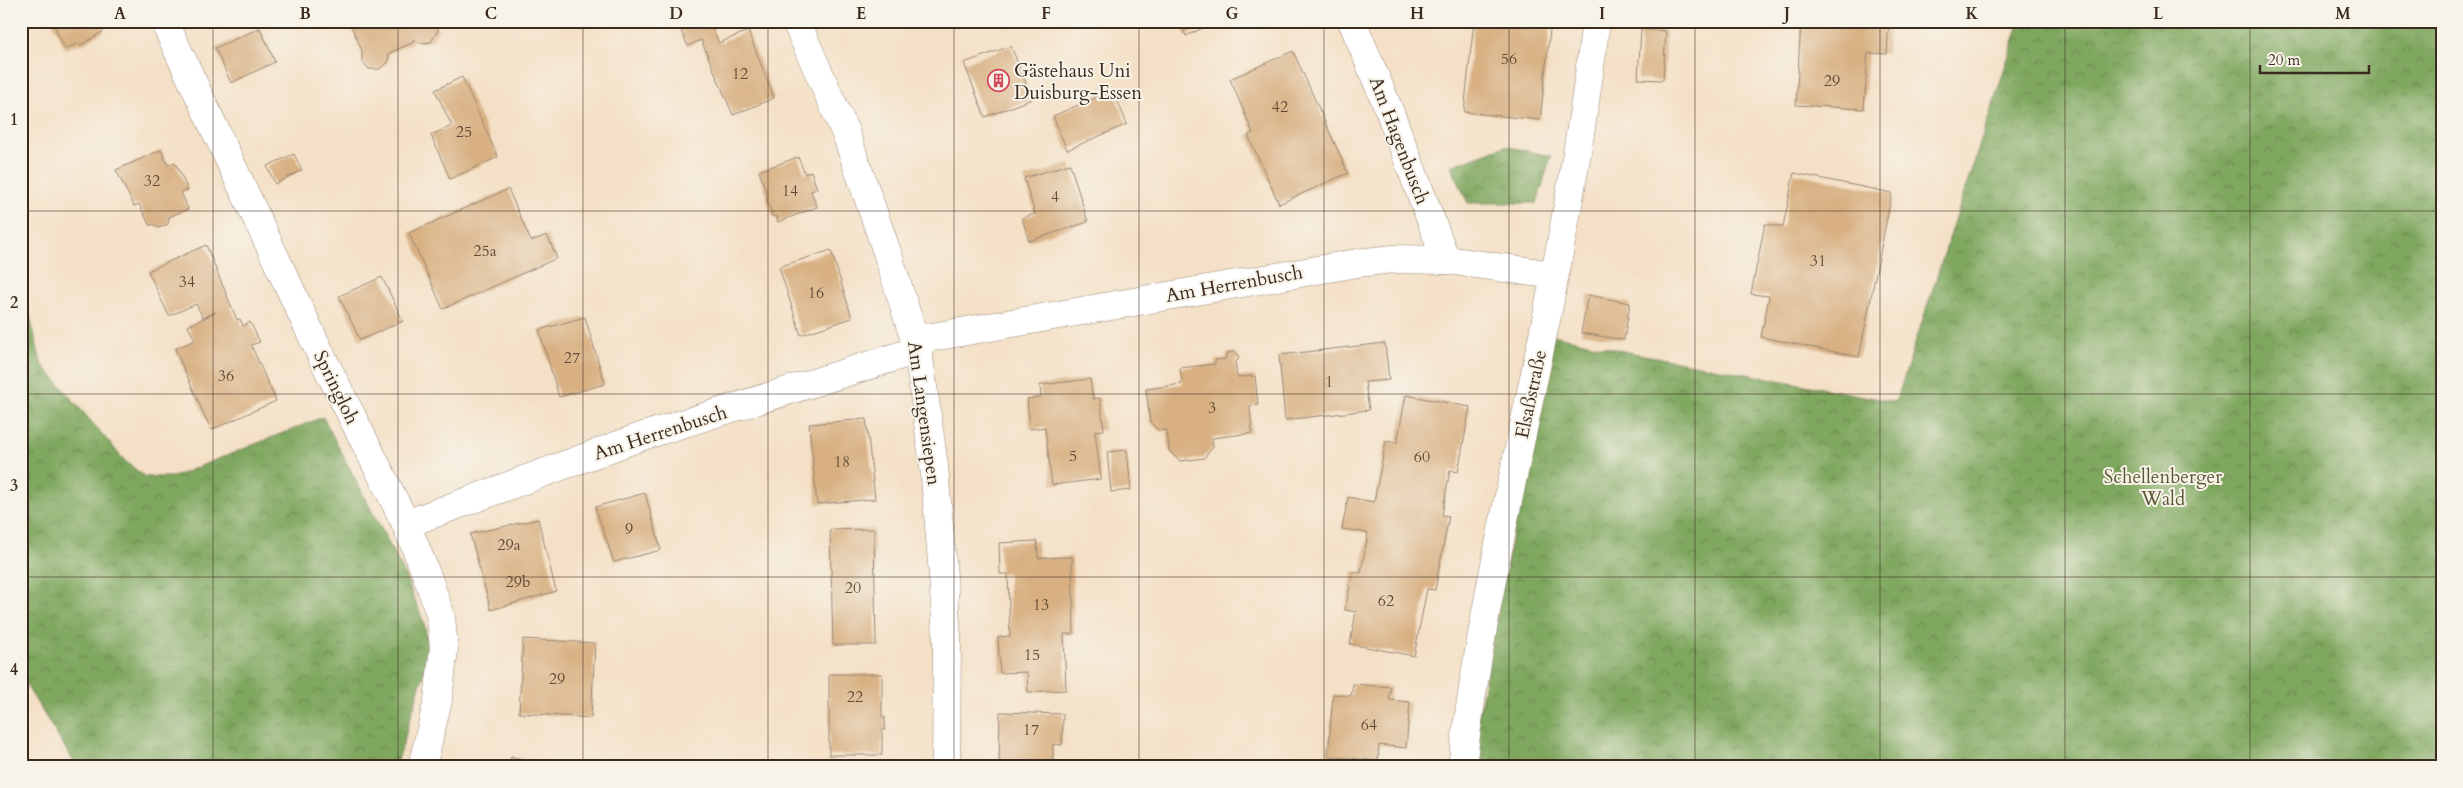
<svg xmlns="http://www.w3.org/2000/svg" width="2463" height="788" font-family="Cardo,serif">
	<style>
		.forest { fill: url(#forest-crowns); stroke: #5d683e }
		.building { fill: #d8b082 }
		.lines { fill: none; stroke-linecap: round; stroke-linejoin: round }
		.minor-casing { stroke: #988572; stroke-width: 29 }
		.minor { stroke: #fff; stroke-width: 28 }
		.grid { fill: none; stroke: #3b2a1e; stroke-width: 1; stroke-opacity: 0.55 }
		.labels { text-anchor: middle; stroke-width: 4; stroke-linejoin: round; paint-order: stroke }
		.number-label { font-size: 16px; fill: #624c37 }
		.poi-label { font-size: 19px; fill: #3b2a1e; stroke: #f7f3e8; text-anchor: start }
		.street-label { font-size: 19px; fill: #3b2a1e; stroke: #f7f3e8 }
		.park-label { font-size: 19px; fill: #595735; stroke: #f7f3e8 }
		.neatline { fill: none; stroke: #3b2a1e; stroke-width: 2 }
		.grid-label { font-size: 16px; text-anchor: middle; font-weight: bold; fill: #3b2a1e }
	</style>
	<defs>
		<pattern id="forest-crowns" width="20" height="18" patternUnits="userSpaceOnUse" patternTransform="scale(1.25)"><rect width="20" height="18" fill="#7fa75e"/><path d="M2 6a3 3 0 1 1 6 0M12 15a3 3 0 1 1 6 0" fill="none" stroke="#69884d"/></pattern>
	</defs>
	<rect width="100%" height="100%" fill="#f7f3e8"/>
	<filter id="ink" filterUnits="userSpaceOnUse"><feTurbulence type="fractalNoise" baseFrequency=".02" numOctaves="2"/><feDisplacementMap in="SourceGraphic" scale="10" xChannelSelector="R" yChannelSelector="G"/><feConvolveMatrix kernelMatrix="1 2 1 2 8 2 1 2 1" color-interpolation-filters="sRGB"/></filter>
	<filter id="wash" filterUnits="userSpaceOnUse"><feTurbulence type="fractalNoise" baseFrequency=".0096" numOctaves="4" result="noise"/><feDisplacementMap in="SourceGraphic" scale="20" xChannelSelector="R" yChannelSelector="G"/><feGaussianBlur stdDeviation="1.12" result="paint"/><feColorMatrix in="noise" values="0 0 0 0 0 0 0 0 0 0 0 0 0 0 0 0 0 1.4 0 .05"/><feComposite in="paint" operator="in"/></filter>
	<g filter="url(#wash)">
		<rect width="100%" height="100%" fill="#f4e0c6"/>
		<!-- forest -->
		<g class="forest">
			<polygon points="2020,21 2442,21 2442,767 1469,767 1549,334 1623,351 1896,402"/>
			<polygon points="1505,146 1551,156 1537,203 1468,203 1451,166"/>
			<polygon points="21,206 29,238 25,295 41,363 125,461 145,477 173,477 323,417 403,571 424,623 427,639 424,672 396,767 77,767 21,677"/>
		</g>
		<g id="blocks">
			<!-- building -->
			<g class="building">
				<polygon points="52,21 100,21 104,31 81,45 79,43 65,49"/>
				<polygon points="349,21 434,21 438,30 431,42 421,43 413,40 412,43 389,53 388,62 380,69 369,69 362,61 362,51"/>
				<polygon points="696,21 709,21 719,43 748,31 774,98 733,115 701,40 688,46 680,29"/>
				<polygon points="1179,21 1217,21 1186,36"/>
				<polygon points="1474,21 1551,21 1540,120 1464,112"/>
				<polygon points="1801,21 1889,21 1887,54 1868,53 1864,109 1796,105"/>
				<polygon points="260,28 275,62 231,83 215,48"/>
				<polygon points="1641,29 1666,31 1663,80 1638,79"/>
				<polygon points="1011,46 1032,99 985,117 964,63"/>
				<polygon points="1293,51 1348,173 1279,204 1248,135 1253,133 1230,79"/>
				<polygon points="462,77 498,157 450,179 431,135 452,126 435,90"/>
				<polygon points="1113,90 1127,124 1067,150 1053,116"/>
				<polygon points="161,150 168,165 175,162 188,190 181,192 188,209 169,217 168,224 159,228 153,224 150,226 139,204 134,206 116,170"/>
				<polygon points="294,154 302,170 275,184 267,166"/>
				<polygon points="798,157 805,174 811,171 817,189 811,191 817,207 778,222 776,216 773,217 766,198 768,198 759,171"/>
				<polygon points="1070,164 1088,222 1029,241 1022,218 1035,214 1024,178"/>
				<polygon points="1794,173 1892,193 1859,357 1761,337 1769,296 1751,294 1765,224 1783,227"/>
				<polygon points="508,189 531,241 547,235 557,258 443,309 409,233"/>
				<polygon points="206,245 237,320 240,319 243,326 250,322 260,342 251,345 276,401 211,430 175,349 195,340 188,326 216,312 203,318 196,304 169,316 148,271"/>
				<polygon points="831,250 852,318 801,335 779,267"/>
				<polygon points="382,277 403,321 360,340 339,296"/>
				<polygon points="1588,295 1630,303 1624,340 1581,333"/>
				<polygon points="585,317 605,384 559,397 539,330"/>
				<polygon points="1385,343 1389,380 1365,382 1369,410 1285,420 1279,355"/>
				<polygon points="1234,352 1238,355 1239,359 1235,362 1237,377 1255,376 1258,405 1250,406 1252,433 1212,438 1213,447 1204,458 1180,461 1169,451 1167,430 1159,431 1150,422 1146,389 1182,384 1180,368 1215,364 1215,360 1225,359 1227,353"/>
				<polygon points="1090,379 1093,399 1100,398 1104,430 1095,431 1101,479 1052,485 1045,427 1030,429 1027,399 1041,397 1040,385"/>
				<polygon points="1406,395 1470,407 1458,472 1450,470 1442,515 1449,516 1435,590 1427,589 1414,656 1350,644 1356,612 1345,610 1353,571 1361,573 1368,533 1342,529 1348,497 1374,502 1386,441 1397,443"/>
				<polygon points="866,419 875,499 817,504 809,424"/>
				<polygon points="1127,450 1131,490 1111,492 1107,452"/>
				<polygon points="645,493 661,550 614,562 595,507"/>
				<polygon points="538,519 556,591 491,610 470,534"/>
				<polygon points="874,529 876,645 833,645 830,530"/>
				<polygon points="1037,541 1038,558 1072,557 1074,634 1064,634 1066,690 1028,692 1027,672 1000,673 998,637 1010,636 1008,574 1000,574 999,543"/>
				<polygon points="523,639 595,643 591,718 519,713"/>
				<polygon points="829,674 882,674 882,717 885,717 885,730 882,730 882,755 829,755"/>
				<polygon points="1353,684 1391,687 1389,700 1410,702 1406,748 1379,745 1378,761 1328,756 1333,694 1351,696"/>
				<polygon points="1000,712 1063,714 1062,745 1053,744 1053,767 999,767"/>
				<polygon points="511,757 546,766 546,767 509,767"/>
			</g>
		</g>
	</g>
	<g filter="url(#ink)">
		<use href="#blocks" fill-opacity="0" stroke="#988572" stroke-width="1"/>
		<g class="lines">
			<defs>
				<g id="minor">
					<polyline points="164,21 322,357 406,524 429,581 441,617 444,649 438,700 422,767"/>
					<polyline points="796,21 846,134 887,252 918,350 934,466 942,562 947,637 946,767"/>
					<polyline points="1352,21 1389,110 1446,260"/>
					<polyline points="915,340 1357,263 1393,259 1446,260 1554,275"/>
					<polyline points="406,524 640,437 918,350"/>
					<path d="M 1462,767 C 1479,624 1512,484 1541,344 C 1563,238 1583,129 1596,21"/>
				</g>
			</defs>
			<!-- minor casing -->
			<use href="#minor" class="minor-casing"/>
			<!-- minor -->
			<use href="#minor" class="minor"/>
		</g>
	</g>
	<!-- grid -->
	<path class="grid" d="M 213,21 L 213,767M 398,21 L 398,767M 583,21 L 583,767M 768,21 L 768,767M 954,21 L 954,767M 1139,21 L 1139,767M 1324,21 L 1324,767M 1509,21 L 1509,767M 1695,21 L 1695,767M 1880,21 L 1880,767M 2065,21 L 2065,767M 2250,21 L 2250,767M 21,211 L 2442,211M 21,394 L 2442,394M 21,577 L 2442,577"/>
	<!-- icons -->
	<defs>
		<symbol id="building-ring" viewBox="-11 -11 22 22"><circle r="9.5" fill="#f7f3e8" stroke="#d1495b" stroke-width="1.5"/><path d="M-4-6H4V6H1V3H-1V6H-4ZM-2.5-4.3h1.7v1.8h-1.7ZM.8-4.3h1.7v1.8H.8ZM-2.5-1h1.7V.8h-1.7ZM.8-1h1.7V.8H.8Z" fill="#d1495b"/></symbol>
	</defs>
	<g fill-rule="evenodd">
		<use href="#building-ring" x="986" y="68" width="25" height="25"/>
	</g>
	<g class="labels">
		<!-- number labels -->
		<g class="number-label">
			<text x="1509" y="64">56</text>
			<text x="740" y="79">12</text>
			<text x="1832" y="86">29</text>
			<text x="1280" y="112">42</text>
			<text x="464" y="137">25</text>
			<text x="152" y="186">32</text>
			<text x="790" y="196">14</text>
			<text x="1055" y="202">4</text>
			<text x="485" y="256">25a</text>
			<text x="1818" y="266">31</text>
			<text x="187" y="287">34</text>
			<text x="816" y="298">16</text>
			<text x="572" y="363">27</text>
			<text x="226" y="381">36</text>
			<text x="1329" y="387">1</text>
			<text x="1212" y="413">3</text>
			<text x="1073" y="461">5</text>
			<text x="1422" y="462">60</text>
			<text x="842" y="467">18</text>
			<text x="629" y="534">9</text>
			<text x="509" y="550">29a</text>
			<text x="518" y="587">29b</text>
			<text x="853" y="593">20</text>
			<text x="1386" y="606">62</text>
			<text x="1041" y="610">13</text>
			<text x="1032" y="660">15</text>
			<text x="557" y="684">29</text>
			<text x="855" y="702">22</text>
			<text x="1369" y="730">64</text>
			<text x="1031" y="735">17</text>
		</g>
		<!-- poi labels -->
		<g class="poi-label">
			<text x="1014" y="77">Gästehaus Uni<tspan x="1014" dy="22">Duisburg-Essen</tspan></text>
		</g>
		<!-- street labels -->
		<g class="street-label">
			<text transform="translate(1400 140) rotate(69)" y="7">Am Hagenbusch</text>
			<text transform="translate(1234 283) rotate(-10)" y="7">Am Herrenbusch</text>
			<text transform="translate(337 387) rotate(64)" y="7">Springloh</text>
			<text transform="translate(1530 394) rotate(-78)" y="7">Elsaßstraße</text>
			<text transform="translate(925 413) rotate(82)" y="7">Am Langensiepen</text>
			<text transform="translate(660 432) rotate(-18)" y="7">Am Herrenbusch</text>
		</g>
		<!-- park labels -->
		<g class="park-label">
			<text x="2163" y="483">Schellenberger<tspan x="2163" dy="22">Wald</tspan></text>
		</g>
	</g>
	<!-- margin -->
	<rect width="2463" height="788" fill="none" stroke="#f7f3e8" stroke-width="55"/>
	<!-- scale -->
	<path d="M2260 65v8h109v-8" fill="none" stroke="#3b2a1e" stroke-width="2.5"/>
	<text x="2268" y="65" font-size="15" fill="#3b2a1e" stroke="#f7f3e8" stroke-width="4" paint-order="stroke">20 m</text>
	<rect x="28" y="28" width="2408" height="732" class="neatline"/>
	<g class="grid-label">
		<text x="120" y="19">A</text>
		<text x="305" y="19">B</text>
		<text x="491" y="19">C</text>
		<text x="676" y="19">D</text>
		<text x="861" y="19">E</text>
		<text x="1046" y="19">F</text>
		<text x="1232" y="19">G</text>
		<text x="1417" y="19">H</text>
		<text x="1602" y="19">I</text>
		<text x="1787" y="19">J</text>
		<text x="1972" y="19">K</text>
		<text x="2158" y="19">L</text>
		<text x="2343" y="19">M</text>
		<text x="14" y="125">1</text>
		<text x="14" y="308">2</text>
		<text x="14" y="491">3</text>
		<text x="14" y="675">4</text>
	</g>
</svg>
